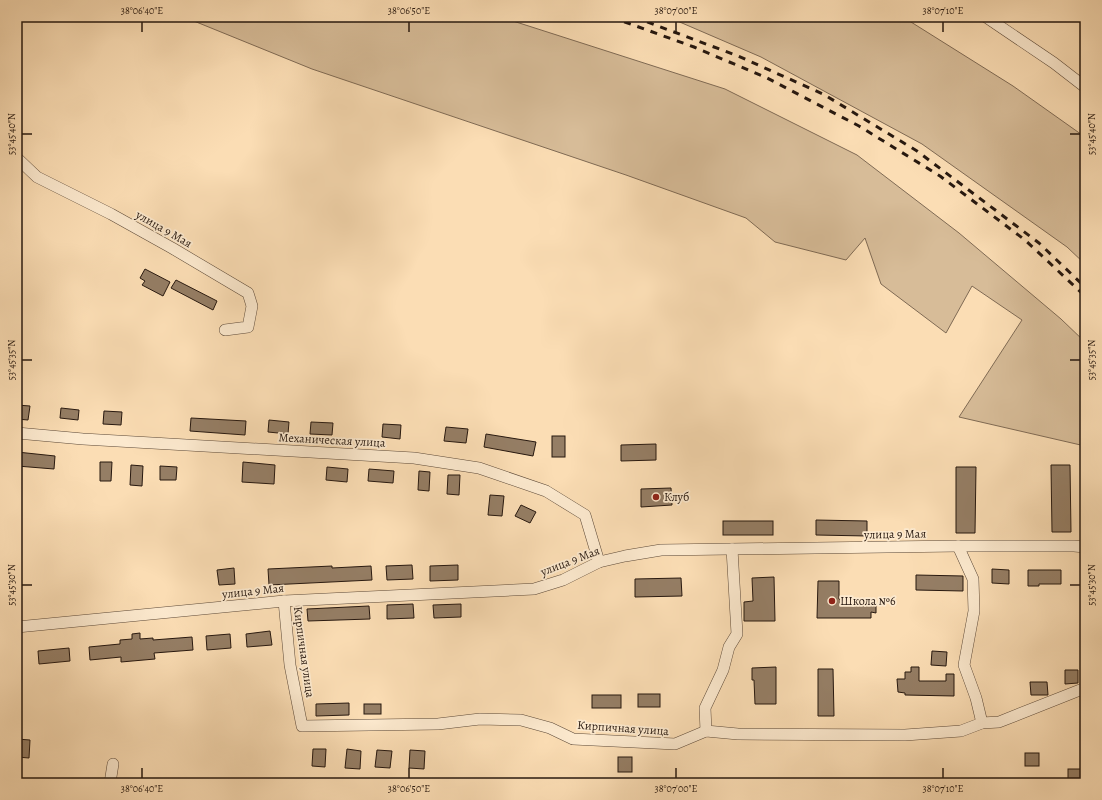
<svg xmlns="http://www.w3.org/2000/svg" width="1102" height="800" font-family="Alegreya,serif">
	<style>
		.green { fill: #d7bc98; stroke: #7f6a54 }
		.building { fill: #957e65; stroke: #27180f }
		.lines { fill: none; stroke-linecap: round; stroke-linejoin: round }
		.minor-casing { stroke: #5c4938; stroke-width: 12 }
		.minor { stroke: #fce9ce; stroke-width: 11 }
		.rail { stroke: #27180f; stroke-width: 3; stroke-dasharray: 7 7; stroke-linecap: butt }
		.ticks { fill: none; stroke: #27180f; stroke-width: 1.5 }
		.poi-dot { fill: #8f2418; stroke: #fce9ce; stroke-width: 1.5 }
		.labels { text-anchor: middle; stroke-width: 3.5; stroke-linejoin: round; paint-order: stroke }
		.street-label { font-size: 12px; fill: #27180f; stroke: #fce9ce }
		.poi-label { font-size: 12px; fill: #27180f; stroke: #fce9ce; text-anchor: start }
		.neatline { fill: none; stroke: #27180f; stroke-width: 1.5 }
		.ticks-label { font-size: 10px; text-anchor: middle; fill: #27180f }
	</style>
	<rect width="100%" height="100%" fill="#fbddb4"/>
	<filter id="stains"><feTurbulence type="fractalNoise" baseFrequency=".005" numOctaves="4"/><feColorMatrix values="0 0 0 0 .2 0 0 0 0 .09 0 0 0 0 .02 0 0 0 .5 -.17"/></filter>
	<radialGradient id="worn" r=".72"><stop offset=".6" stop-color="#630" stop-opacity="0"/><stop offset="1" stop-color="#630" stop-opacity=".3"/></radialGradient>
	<!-- green -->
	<g class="green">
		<polygon points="184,17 519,17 513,21 725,89 857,155 959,233 1061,319 1085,342 1085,446 959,417 1022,320 972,286 946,333 881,284 865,238 846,260 775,242 746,218 626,175 312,69"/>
		<polygon points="668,17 903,17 1013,86 1085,137 1085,264 1067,247 922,144 761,57"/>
	</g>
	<!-- building -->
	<g class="building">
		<polygon points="145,269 170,282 163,296 142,285 145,281 140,278"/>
		<polygon points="176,280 217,301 213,310 171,288"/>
		<polygon points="17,405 30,406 28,420 17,419"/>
		<polygon points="61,408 79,410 78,420 60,418"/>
		<polygon points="104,411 122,412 121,425 103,424"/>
		<polygon points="191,418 246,421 245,435 190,431"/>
		<polygon points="269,420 289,422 288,434 268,432"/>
		<polygon points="311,422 333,423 332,435 310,434"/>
		<polygon points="383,424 401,425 400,439 382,437"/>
		<polygon points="446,427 468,429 466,443 444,441"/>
		<polygon points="486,434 536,442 533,456 484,447"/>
		<rect x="552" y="436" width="13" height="21"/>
		<polygon points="656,444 656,460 621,461 621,445"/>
		<polygon points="17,452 55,456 54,469 17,466"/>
		<polygon points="100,462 112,462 111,481 100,481"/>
		<polygon points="243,462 275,465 274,484 242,482"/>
		<polygon points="131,465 143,466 142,486 130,485"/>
		<polygon points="1051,465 1070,465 1071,532 1052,532"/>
		<polygon points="160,466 177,467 176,480 160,480"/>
		<polygon points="327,467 348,469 347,482 326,480"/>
		<polygon points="956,467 976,467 975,533 956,533"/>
		<polygon points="369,469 394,471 393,483 368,481"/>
		<polygon points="419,471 430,472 429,491 418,490"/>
		<polygon points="448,475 460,475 459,495 447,494"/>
		<polygon points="671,488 672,505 641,507 641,489"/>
		<polygon points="490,495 504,496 502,516 488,515"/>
		<polygon points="521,505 536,512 530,523 515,516"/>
		<polygon points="816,520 867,521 867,536 816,535"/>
		<rect x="723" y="521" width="50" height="14"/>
		<polygon points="412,565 413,579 387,580 386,566"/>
		<polygon points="458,565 458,580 430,581 430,566"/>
		<polygon points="332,566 332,568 371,566 372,580 269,585 268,569"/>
		<polygon points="234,568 235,584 219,585 217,570"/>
		<polygon points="992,569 1009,570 1009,584 992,583"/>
		<polygon points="1028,570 1061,570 1061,584 1039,584 1039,586 1028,586"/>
		<polygon points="916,575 963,576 963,591 916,590"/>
		<polygon points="774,577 775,621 744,621 744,602 753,601 752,578"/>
		<polygon points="681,578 682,596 635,597 635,579"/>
		<polygon points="818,581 839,581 839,599 847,599 847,604 876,604 876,613 871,612 871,618 817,618"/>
		<polygon points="413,604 414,618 387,619 387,605"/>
		<polygon points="461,604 461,617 434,618 433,605"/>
		<polygon points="369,606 370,619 308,621 307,609"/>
		<polygon points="270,631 272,645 247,647 246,634"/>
		<polygon points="140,633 140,639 153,638 153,640 192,637 193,650 154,653 155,659 121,662 121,657 90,660 89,647 120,644 120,640 132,639 132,634"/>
		<polygon points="230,634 231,648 207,650 206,636"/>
		<polygon points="69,648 70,661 39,664 38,651"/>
		<polygon points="932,651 947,652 946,666 931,665"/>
		<polygon points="776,667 776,704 755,704 754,680 752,680 752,668"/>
		<polygon points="911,667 919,667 919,681 946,681 946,674 954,674 954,696 905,695 905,693 898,692 897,679 905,679 905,672 911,672"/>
		<polygon points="818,669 833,669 834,716 818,716"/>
		<polygon points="1065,670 1078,670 1078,683 1065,684"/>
		<polygon points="1030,682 1047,682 1048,695 1031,695"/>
		<rect x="638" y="694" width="22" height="13"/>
		<rect x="592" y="695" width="29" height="13"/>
		<polygon points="349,703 349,715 316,716 316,704"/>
		<rect x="364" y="704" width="17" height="10"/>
		<polygon points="17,739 30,740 29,758 17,757"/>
		<polygon points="313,749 326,749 325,767 312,766"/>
		<polygon points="347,749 361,751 360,769 345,768"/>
		<polygon points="377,750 392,751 390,768 375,767"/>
		<polygon points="410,750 425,751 424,769 409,768"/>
		<rect x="1025" y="753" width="14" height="13"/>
		<rect x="618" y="757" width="14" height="15"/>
		<rect x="1068" y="769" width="17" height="14"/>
	</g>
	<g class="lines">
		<defs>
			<g id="minor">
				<polyline points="986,17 1054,63 1085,87"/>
				<polyline points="17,158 37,177 111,214 172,248 248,293 252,306 248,327 225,330"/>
				<polyline points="17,433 83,439 414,458 479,468 546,491 585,515 599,562"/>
				<polyline points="958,546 973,579 974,611 964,665 976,698 982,723"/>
				<polyline points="284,601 290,665 302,726 438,724 480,719 521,720 550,728 573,739 675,744 706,731 738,734 905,735 961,731 982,723 999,722 1085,688"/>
				<polyline points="17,627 284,601 534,589 563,580 599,562 625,556 661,550 958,546 1074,546 1085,547"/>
				<polyline points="706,731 705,708 723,670 729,647 737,634 732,549"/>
				<polyline points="110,783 113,764"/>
			</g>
		</defs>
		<!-- minor casing -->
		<use href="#minor" class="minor-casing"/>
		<!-- minor -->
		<use href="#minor" class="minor"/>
		<!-- rail -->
		<g class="rail">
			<polyline points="611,17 694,47 767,78 859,126 940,176 1025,240 1085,296"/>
			<polyline points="634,17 738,56 823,94 917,151 1039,243 1085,287"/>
		</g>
	</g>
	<!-- ticks -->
	<path class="ticks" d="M 142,22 L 142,32M 409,22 L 409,32M 676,22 L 676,32M 943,22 L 943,32M 22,134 L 32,134M 1070,134 L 1080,134M 22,360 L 32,360M 1070,360 L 1080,360M 22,585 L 32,585M 1070,585 L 1080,585M 142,768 L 142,778M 409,768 L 409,778M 676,768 L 676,778M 943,768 L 943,778"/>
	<!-- markers -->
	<g class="poi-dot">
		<circle cx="656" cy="497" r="4"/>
		<circle cx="832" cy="601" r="4"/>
	</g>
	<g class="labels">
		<!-- street labels -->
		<g class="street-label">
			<text transform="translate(164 229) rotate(30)" y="4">улица 9 Мая</text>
			<text transform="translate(332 440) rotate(3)" y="4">Механическая улица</text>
			<text transform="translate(895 534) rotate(-1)" y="4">улица 9 Мая</text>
			<text transform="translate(570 561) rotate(-21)" y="4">улица 9 Мая</text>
			<text transform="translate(253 591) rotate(-6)" y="4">улица 9 Мая</text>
			<text transform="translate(304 652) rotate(82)" y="4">Кирпичная улица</text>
			<text transform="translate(623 728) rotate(4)" y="4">Кирпичная улица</text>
		</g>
		<!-- poi labels -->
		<g class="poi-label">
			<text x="664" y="501">Клуб</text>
			<text x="840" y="605">Школа №6</text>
		</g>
	</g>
	<!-- margin -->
	<rect width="1102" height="800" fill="none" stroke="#fbddb4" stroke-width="44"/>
	<rect x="22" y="22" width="1058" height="756" class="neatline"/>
	<g class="ticks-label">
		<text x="142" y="14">38°06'40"E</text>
		<text x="409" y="14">38°06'50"E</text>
		<text x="676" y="14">38°07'00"E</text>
		<text x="943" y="14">38°07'10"E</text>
		<text transform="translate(11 134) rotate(-90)" y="4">53°45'40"N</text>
		<text transform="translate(1091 134) rotate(-90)" y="4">53°45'40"N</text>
		<text transform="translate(11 360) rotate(-90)" y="4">53°45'35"N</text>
		<text transform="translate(1091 360) rotate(-90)" y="4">53°45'35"N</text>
		<text transform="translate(11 585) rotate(-90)" y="4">53°45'30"N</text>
		<text transform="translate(1091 585) rotate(-90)" y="4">53°45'30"N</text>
		<text x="142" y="792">38°06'40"E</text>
		<text x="409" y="792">38°06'50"E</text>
		<text x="676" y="792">38°07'00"E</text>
		<text x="943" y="792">38°07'10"E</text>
	</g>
	<rect width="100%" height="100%" filter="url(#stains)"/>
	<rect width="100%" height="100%" fill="url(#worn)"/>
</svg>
